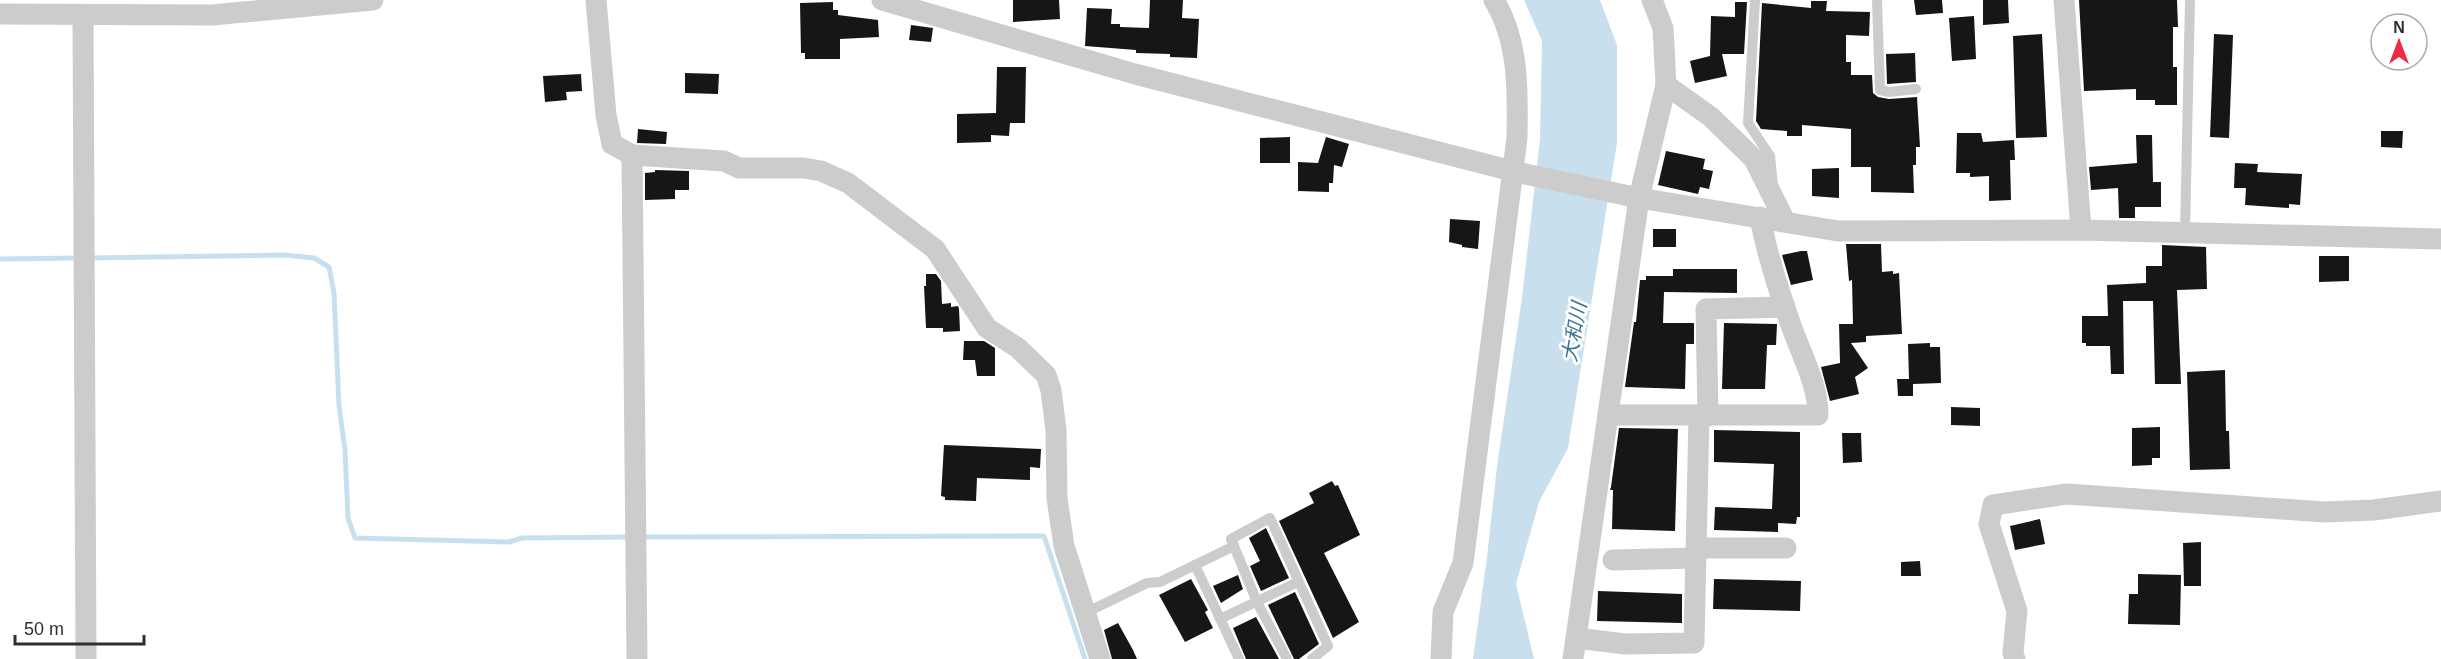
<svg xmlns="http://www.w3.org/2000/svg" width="2441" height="659" font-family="Helvetica,'Noto Sans JP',sans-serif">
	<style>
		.water { fill: #c8e0ed }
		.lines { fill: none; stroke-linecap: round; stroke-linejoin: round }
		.stream { stroke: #c8e0ed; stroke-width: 5 }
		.building { fill: #161616 }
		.lane { stroke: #ccc; stroke-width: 10 }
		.street { stroke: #ccc; stroke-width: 21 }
		.labels { text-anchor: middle; stroke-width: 6; stroke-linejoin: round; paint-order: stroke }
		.water-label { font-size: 20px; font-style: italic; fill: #3a7593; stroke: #fff }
	</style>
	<rect width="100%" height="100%" fill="#fff"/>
	<!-- water -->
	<polygon class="water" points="1524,0 1600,0 1617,45 1617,143 1568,448 1539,502 1516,584 1534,659 1473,659 1487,557 1497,466 1522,298 1540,139 1542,41"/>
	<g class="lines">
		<!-- stream -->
		<g class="stream">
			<polyline points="88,258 285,255 314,258 329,267 334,293 339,406 345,450 348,518 355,538 509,542 522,538 632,537"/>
			<polyline points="0,259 79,258"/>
			<polyline points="642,537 1044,536 1085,659"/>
		</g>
	</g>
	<!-- building -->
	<g class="building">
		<polygon points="1013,0 1059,0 1060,19 1013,22"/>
		<polygon points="1150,0 1183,0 1182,18 1199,19 1197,58 1170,57 1170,54 1136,53 1136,50 1085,46 1087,8 1112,9 1111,24 1120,24 1120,27 1149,28"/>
		<polygon points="1914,0 1942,0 1943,13 1916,15"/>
		<polygon points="1983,0 2008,0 2009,23 1983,25"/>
		<polygon points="2079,0 2177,0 2178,27 2173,27 2173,67 2177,67 2177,105 2155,105 2155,100 2136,100 2136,89 2084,91"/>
		<polygon points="1811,1 1827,1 1826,11 1870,12 1869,36 1846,35 1846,62 1851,62 1851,75 1872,75 1873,93 1878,97 1889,99 1917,97 1920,147 1916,147 1916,165 1913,165 1914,193 1871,192 1871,167 1851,167 1851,129 1802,125 1802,136 1787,136 1787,131 1761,129 1756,121 1762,3 1811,8"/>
		<polygon points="833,2 833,10 838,10 838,15 878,20 879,37 840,39 840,59 805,59 805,53 801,53 800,3"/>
		<polygon points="1735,2 1747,2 1744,54 1722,54 1727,76 1695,83 1690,61 1710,56 1711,16 1735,17"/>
		<polygon points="1974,16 1976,59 1952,61 1949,18"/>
		<polygon points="911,25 933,28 931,42 909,40"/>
		<polygon points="2042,34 2047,137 2016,138 2013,36"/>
		<polygon points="2214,34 2233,35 2229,138 2210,137"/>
		<polygon points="1915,53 1916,82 1887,84 1886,54"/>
		<polygon points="997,67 1026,67 1025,123 1010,123 1009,136 991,135 991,142 957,143 957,114 996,113"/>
		<polygon points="685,73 719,74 718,94 685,93"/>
		<polygon points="581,74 582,91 566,92 567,100 545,102 543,76"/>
		<polygon points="638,129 667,132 666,144 637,143"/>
		<polygon points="2381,131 2403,131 2402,148 2381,147"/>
		<polygon points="1957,133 1981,133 1983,142 2014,140 2015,160 2010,160 2011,200 1989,201 1989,176 1970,177 1970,173 1956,173"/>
		<polygon points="2136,135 2152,135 2153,182 2161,182 2161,207 2135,207 2135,218 2119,218 2118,188 2091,190 2089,167 2137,163"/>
		<polygon points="1290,137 1290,163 1260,163 1260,138"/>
		<polygon points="1326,137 1349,144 1342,167 1334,165 1333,183 1329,183 1329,192 1298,191 1298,162 1318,163"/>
		<polygon points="1666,151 1705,159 1703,169 1713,171 1709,189 1700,187 1698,194 1658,185"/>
		<polygon points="2235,163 2258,164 2257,172 2302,174 2300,205 2289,204 2289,208 2245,205 2246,188 2234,188"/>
		<polygon points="1839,168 1839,198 1812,196 1812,169"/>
		<polygon points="655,170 689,171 689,190 675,190 675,199 645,200 645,173 655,172"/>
		<polygon points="1450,219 1480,221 1478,249 1462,247 1462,245 1449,242"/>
		<rect x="1653" y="229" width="23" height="18"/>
		<polygon points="1846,244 1881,244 1882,272 1893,271 1893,274 1899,273 1902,334 1866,336 1866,342 1851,343 1868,368 1855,377 1859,394 1830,401 1821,367 1840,363 1839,324 1853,324 1852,280 1849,281"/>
		<polygon points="2162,245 2206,247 2207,289 2177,290 2181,384 2155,384 2153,301 2123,301 2124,374 2111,374 2110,346 2086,346 2086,343 2082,343 2082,316 2108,316 2107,285 2146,283 2146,266 2162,266"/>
		<polygon points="1801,251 1807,251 1813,280 1791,285 1782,255"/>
		<polygon points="2319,256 2349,256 2349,281 2319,282"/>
		<polygon points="1673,269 1737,269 1737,293 1664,292 1663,323 1694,323 1694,344 1686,344 1685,389 1625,387 1634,322 1636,322 1640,280 1646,280 1646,276 1673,276"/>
		<polygon points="926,274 936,274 941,281 942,304 951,303 951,307 958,306 959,309 960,331 943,332 943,328 926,328 924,286 926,286"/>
		<polygon points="1724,323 1777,324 1776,345 1767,345 1765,389 1722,389"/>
		<polygon points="964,341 984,341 995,348 995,376 977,376 975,360 963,360"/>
		<polygon points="1930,343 1930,347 1940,347 1941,383 1913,384 1913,396 1898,396 1897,379 1909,379 1908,344"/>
		<polygon points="2225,370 2226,431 2229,431 2230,469 2190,470 2187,372"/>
		<polygon points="1951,407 1980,408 1980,426 1951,425"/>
		<polygon points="2160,427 2160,458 2152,458 2152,465 2132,466 2132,428"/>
		<polygon points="1619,428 1678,429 1675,531 1612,529 1613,490 1610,490 1611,487"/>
		<polygon points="1714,430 1800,432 1800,517 1797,517 1796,524 1778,523 1778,532 1714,530 1715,507 1772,509 1774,464 1714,462"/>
		<polygon points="1842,433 1861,433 1862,462 1843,463"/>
		<polygon points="944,445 1041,449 1040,468 1030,467 1030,480 977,478 976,501 945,500 945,497 941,496"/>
		<polygon points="1332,481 1335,486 1338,485 1360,535 1324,553 1359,622 1333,638 1279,521 1314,503 1309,493"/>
		<polygon points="2040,519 2045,544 2015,550 2010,526"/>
		<polygon points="1266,528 1289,578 1261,591 1250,566 1260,561 1249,538"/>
		<polygon points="2201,542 2201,586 2184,586 2183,543"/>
		<polygon points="1920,561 1921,576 1901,576 1901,562"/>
		<polygon points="2138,574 2181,575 2180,625 2128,624 2129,594 2138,594"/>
		<polygon points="1238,575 1243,589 1221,603 1213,586"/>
		<polygon points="1191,579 1208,610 1205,612 1213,628 1185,642 1159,595"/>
		<polygon points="1714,579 1801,581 1800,611 1713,609"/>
		<polygon points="1598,591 1682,594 1682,623 1597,621"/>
		<polygon points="1295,592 1319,644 1299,659 1294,659 1268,605"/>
		<polygon points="1256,617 1279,659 1246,659 1233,628"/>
		<polygon points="1118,623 1133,650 1137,659 1112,659 1104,630"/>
	</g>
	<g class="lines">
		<!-- lane -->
		<g class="lane">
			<polyline points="1755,0 1748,123 1770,156 1773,185"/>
			<polyline points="1877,0 1880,90 1889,92 1916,89"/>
			<polyline points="2185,233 2190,0"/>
			<polyline points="1234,546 1231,539 1270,518 1328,646 1312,659"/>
			<polyline points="1195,565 1239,659"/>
			<polyline points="1085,613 1147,583 1160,582 1234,546 1257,602 1287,659"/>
			<polyline points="1220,619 1298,582"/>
		</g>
		<!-- street -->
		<g class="street">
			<polyline points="596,0 606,115 612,144 632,155 724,161 739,168 804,168 821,171 848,183 935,249 987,328 1018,348 1046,375 1051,390 1056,430 1057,498 1064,546 1100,659"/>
			<polyline points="882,0 1135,74 1520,173 1639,198 1838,231 2081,230 2441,239"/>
			<polyline points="1652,0 1663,28 1666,85 1711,117 1754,159 1785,221"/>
			<polyline points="2064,0 2081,230"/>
			<polyline points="0,14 212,15 373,0"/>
			<polyline points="83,15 86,659"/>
			<polyline points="632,155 637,659"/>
			<path d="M 1608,415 L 1818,415 C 1818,385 1802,356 1792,328 C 1779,292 1767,255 1760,217"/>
			<polyline points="1708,416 1706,309 1785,307"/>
			<polyline points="1696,548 1786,548"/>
			<polyline points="1613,560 1696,558"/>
			<polyline points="1576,638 1625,644 1694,643 1699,416"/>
			<path d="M 1441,659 L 1443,612 L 1463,563 L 1517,138 C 1518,92 1519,41 1494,0"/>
			<polyline points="1573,659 1639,198 1666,85"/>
			<polyline points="2015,659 2013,653 2017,611 1989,524 1993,505 2067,494 2324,512 2374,510 2441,501"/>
		</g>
	</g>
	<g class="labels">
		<!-- water labels -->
		<g class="water-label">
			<text transform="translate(1574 332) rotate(-80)" y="7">大和川</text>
		</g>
	</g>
	<!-- north arrow -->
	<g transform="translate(2399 42)"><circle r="28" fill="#ffffff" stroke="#acacac" stroke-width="1.5"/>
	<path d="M0-4.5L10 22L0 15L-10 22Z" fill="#ea2c44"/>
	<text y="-9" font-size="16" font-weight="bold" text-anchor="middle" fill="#2f2f2f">N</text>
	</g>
	<!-- scale -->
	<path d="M15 635v9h129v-9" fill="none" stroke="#2f2f2f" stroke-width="3"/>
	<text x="24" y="635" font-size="18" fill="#2f2f2f" stroke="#ffffff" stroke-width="4.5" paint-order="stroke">50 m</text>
</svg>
